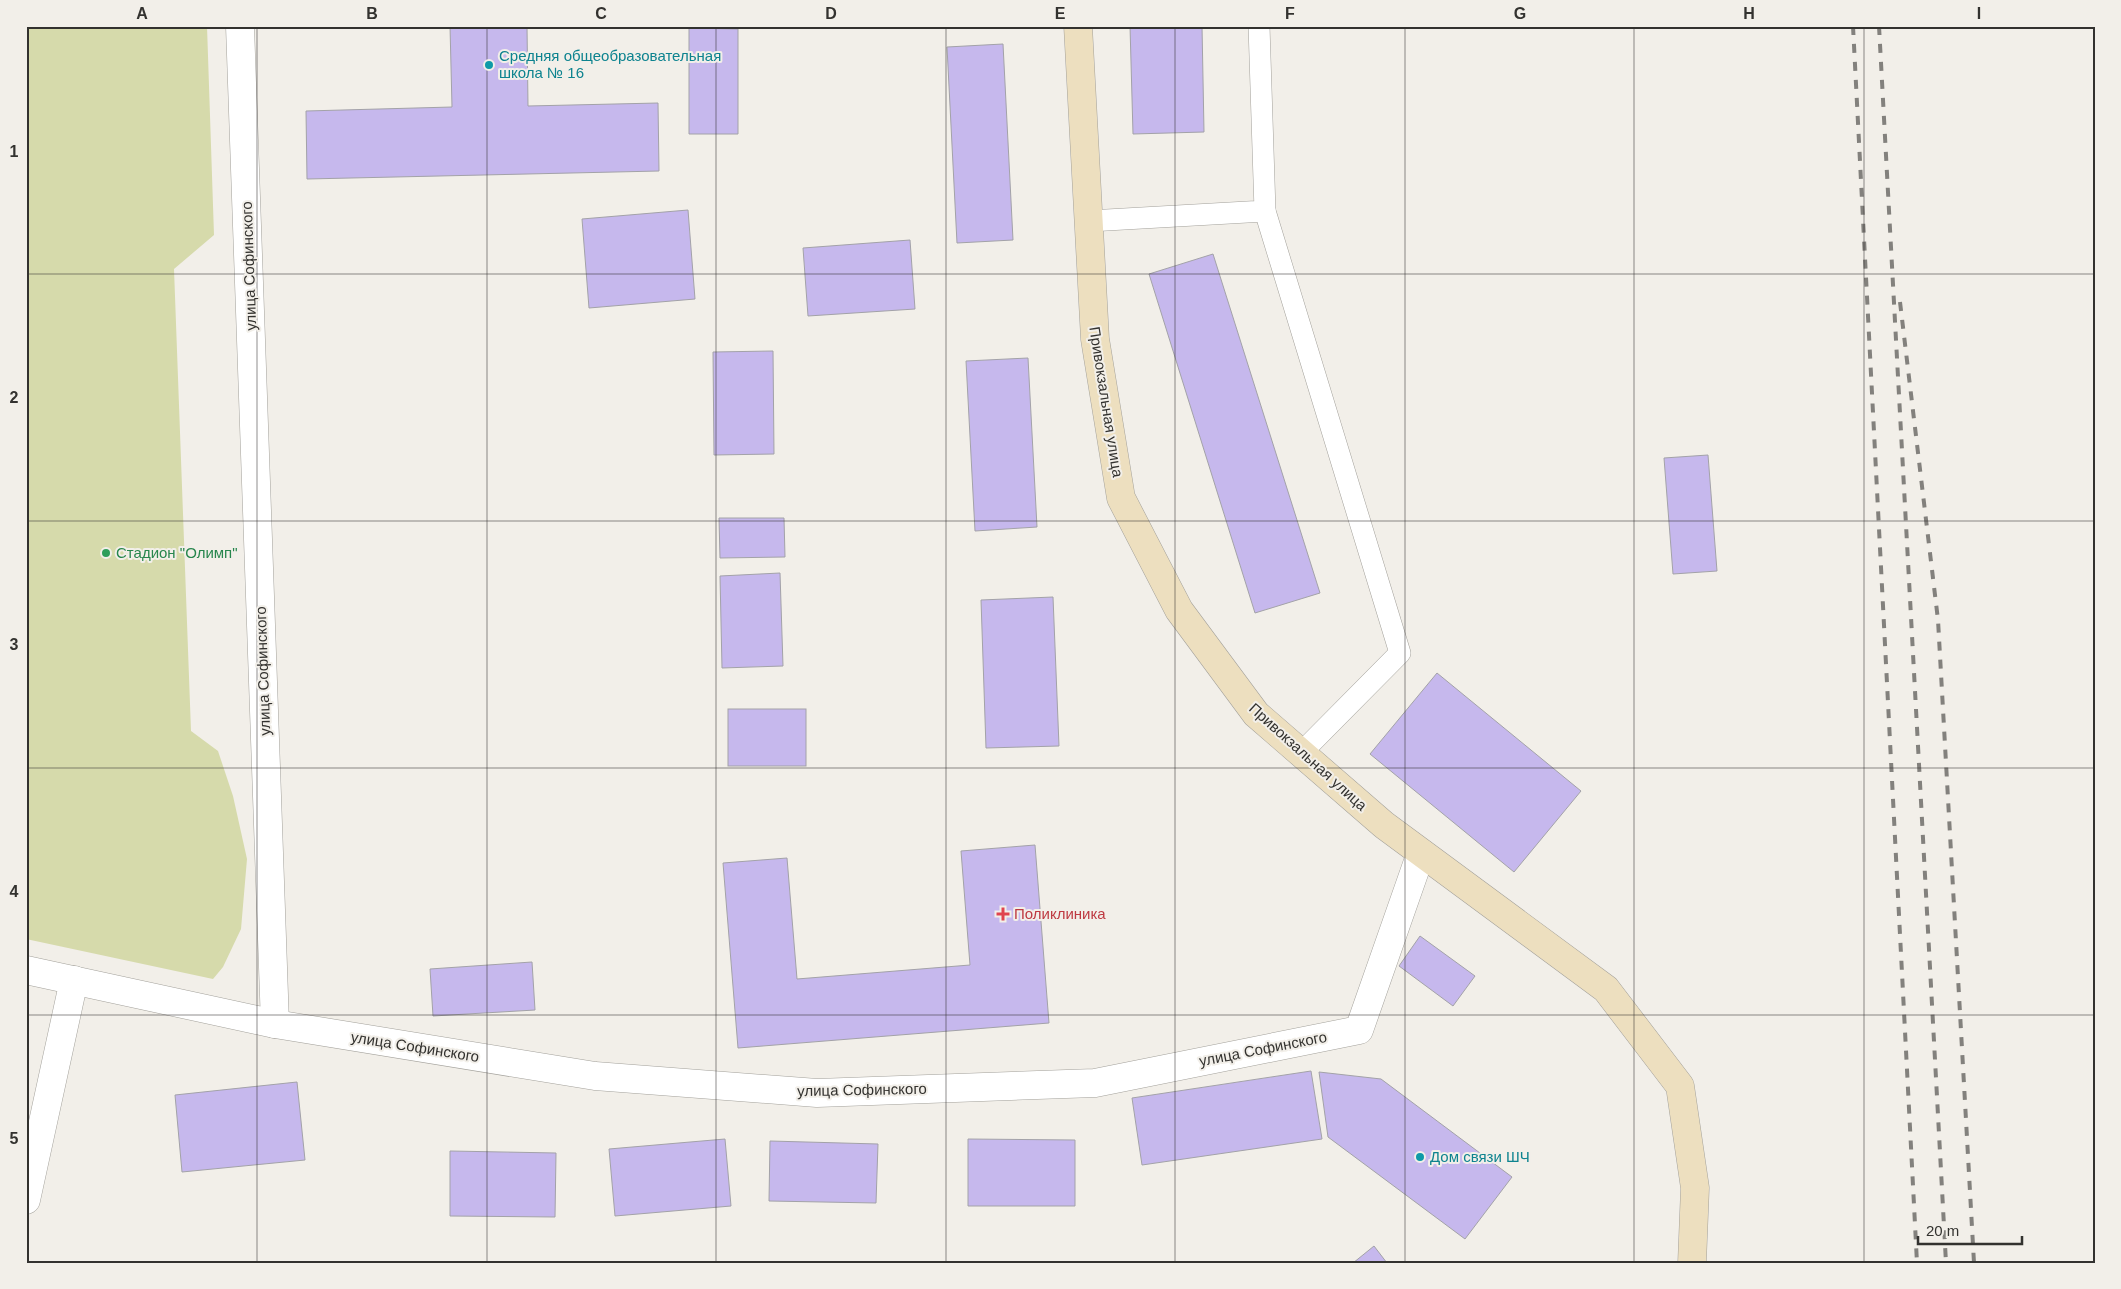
<svg xmlns="http://www.w3.org/2000/svg" width="2121" height="1289" font-family="Helvetica,sans-serif">
	<style>
		.green { fill: #d6daab }
		.building { fill: #c6b8ed; stroke: #a3a2a8 }
		.lines { fill: none; stroke-linecap: round; stroke-linejoin: round }
		.service-casing { stroke: #a3a19b; stroke-width: 22 }
		.minor-casing { stroke: #a3a19b; stroke-width: 29 }
		.tertiary-casing { stroke: #a3a19b; stroke-width: 29 }
		.secondary-casing { stroke: #a3a19b; stroke-width: 29 }
		.service { stroke: #fff; stroke-width: 21 }
		.minor { stroke: #fff; stroke-width: 28 }
		.tertiary { stroke: #fff; stroke-width: 28 }
		.secondary { stroke: #eddfbf; stroke-width: 28 }
		.rail { stroke: #83817d; stroke-width: 4; stroke-dasharray: 9 9; stroke-linecap: butt }
		.grid { fill: none; stroke: #33322f; stroke-width: 1; stroke-opacity: 0.55 }
		.culture-dot { fill: #0f9aa8; stroke: #f2efe9; stroke-width: 2 }
		.leisure-dot { fill: #2e9e5b; stroke: #f2efe9; stroke-width: 2 }
		.health-dot { fill: #e0444e; stroke: #f2efe9; stroke-width: 2 }
		.labels { text-anchor: middle; stroke-width: 4; stroke-linejoin: round; paint-order: stroke }
		.culture-label { font-size: 15px; fill: #0d838f; stroke: #f2efe9; text-anchor: start }
		.street-label { font-size: 15px; fill: #33322f; stroke: #f2efe9 }
		.leisure-label { font-size: 15px; fill: #27864d; stroke: #f2efe9; text-anchor: start }
		.health-label { font-size: 15px; fill: #be3a42; stroke: #f2efe9; text-anchor: start }
		.neatline { fill: none; stroke: #33322f; stroke-width: 2 }
		.grid-label { font-size: 16px; text-anchor: middle; font-weight: bold; fill: #33322f }
	</style>
	<rect width="100%" height="100%" fill="#f2efe9"/>
	<!-- green -->
	<polygon class="green" points="26,26 207,26 214,235 174,269 191,731 218,751 233,796 247,859 241,929 223,967 213,979 26,939"/>
	<!-- building -->
	<g class="building">
		<polygon points="450,26 527,26 528,106 658,103 659,171 307,179 306,111 452,107"/>
		<polygon points="1130,26 1202,26 1204,132 1133,134"/>
		<polygon points="689,28 738,29 738,134 689,134"/>
		<polygon points="1003,44 1013,240 957,243 947,47"/>
		<polygon points="688,210 695,299 589,308 582,219"/>
		<polygon points="910,240 915,309 808,316 803,248"/>
		<polygon points="1213,254 1320,593 1255,613 1149,274"/>
		<polygon points="773,351 774,454 714,455 713,352"/>
		<polygon points="1028,358 1037,527 975,531 966,361"/>
		<polygon points="1708,455 1717,571 1673,574 1664,458"/>
		<polygon points="719,518 784,518 785,557 720,558"/>
		<polygon points="780,573 783,666 722,668 720,576"/>
		<polygon points="1053,597 1059,746 986,748 981,600"/>
		<polygon points="1437,673 1581,791 1514,872 1370,754"/>
		<rect x="728" y="709" width="78" height="57"/>
		<polygon points="1035,845 1049,1023 738,1048 723,863 787,858 797,979 970,965 961,851"/>
		<polygon points="1420,936 1475,976 1453,1006 1399,966"/>
		<polygon points="532,962 535,1010 433,1016 430,969"/>
		<polygon points="1311,1071 1322,1139 1142,1165 1132,1098"/>
		<polygon points="1319,1072 1381,1079 1512,1177 1465,1239 1328,1137"/>
		<polygon points="297,1082 305,1160 182,1172 175,1095"/>
		<polygon points="725,1139 731,1206 615,1216 609,1149"/>
		<polygon points="968,1139 1075,1140 1075,1206 968,1206"/>
		<polygon points="770,1141 878,1144 876,1203 769,1201"/>
		<polygon points="450,1151 556,1153 555,1217 450,1216"/>
		<polygon points="1374,1246 1387,1263 1353,1263"/>
	</g>
	<g class="lines">
		<defs>
			<g id="service">
				<polyline points="1265,211 1400,653 1301,753"/>
				<polyline points="1089,221 1265,211 1259,26"/>
			</g>
			<g id="minor">
				<polyline points="26,970 275,1024 595,1076 817,1093 1095,1083 1359,1030 1421,853"/>
				<polyline points="26,1200 74,980"/>
			</g>
			<polyline id="tertiary" points="240,26 275,1024"/>
			<polyline id="secondary" points="1078,26 1095,339 1121,498 1179,610 1256,714 1384,825 1606,989 1680,1086 1695,1188 1692,1263"/>
		</defs>
		<!-- service casing -->
		<use href="#service" class="service-casing"/>
		<!-- minor casing -->
		<use href="#minor" class="minor-casing"/>
		<!-- tertiary casing -->
		<use href="#tertiary" class="tertiary-casing"/>
		<!-- secondary casing -->
		<use href="#secondary" class="secondary-casing"/>
		<!-- service -->
		<use href="#service" class="service"/>
		<!-- minor -->
		<use href="#minor" class="minor"/>
		<!-- tertiary -->
		<use href="#tertiary" class="tertiary"/>
		<!-- secondary -->
		<use href="#secondary" class="secondary"/>
		<!-- rail -->
		<g class="rail">
			<polyline points="1853,26 1917,1263"/>
			<polyline points="1879,26 1946,1263"/>
			<polyline points="1900,302 1938,620 1974,1263"/>
		</g>
	</g>
	<!-- grid -->
	<path class="grid" d="M 257,26 L 257,1263M 487,26 L 487,1263M 716,26 L 716,1263M 946,26 L 946,1263M 1175,26 L 1175,1263M 1405,26 L 1405,1263M 1634,26 L 1634,1263M 1864,26 L 1864,1263M 26,274 L 2095,274M 26,521 L 2095,521M 26,768 L 2095,768M 26,1015 L 2095,1015"/>
	<!-- markers -->
	<g class="culture-dot">
		<circle cx="489" cy="65" r="5"/>
		<circle cx="1420" cy="1157" r="5"/>
	</g>
	<circle class="leisure-dot" cx="106" cy="553" r="5"/>
	<path class="health-dot" d="M1000.5 906.5h5v5h5v5h-5v5h-5v-5h-5v-5h5z"/>
	<g class="labels">
		<!-- culture labels -->
		<g class="culture-label">
			<text x="499" y="61">Средняя общеобразовательная<tspan x="499" dy="17">школа № 16</tspan></text>
			<text x="1430" y="1162">Дом связи ШЧ</text>
		</g>
		<!-- street labels -->
		<g class="street-label">
			<text transform="translate(249 266) rotate(-92)" y="5">улица Софинского</text>
			<text transform="translate(1106 402) rotate(81)" y="5">Привокзальная улица</text>
			<text transform="translate(263 671) rotate(-92)" y="5">улица Софинского</text>
			<text transform="translate(1308 757) rotate(42)" y="5">Привокзальная улица</text>
			<text transform="translate(415 1047) rotate(9)" y="5">улица Софинского</text>
			<text transform="translate(1263 1049) rotate(-11)" y="5">улица Софинского</text>
			<text transform="translate(862 1090) rotate(-1)" y="5">улица Софинского</text>
		</g>
		<!-- leisure labels -->
		<g class="leisure-label">
			<text x="116" y="558">Стадион "Олимп"</text>
		</g>
		<!-- health labels -->
		<g class="health-label">
			<text x="1014" y="919">Поликлиника</text>
		</g>
	</g>
	<!-- border -->
	<rect width="2121" height="1289" fill="none" stroke="#f2efe9" stroke-width="55"/>
	<!-- scale -->
	<path d="M1918 1236v8h104v-8" fill="none" stroke="#33322f" stroke-width="2.5"/>
	<text x="1926" y="1236" font-size="15" fill="#33322f" stroke="#f2efe9" stroke-width="4" paint-order="stroke">20 m</text>
	<rect x="28" y="28" width="2066" height="1234" class="neatline"/>
	<g class="grid-label">
		<text x="142" y="19">A</text>
		<text x="372" y="19">B</text>
		<text x="601" y="19">C</text>
		<text x="831" y="19">D</text>
		<text x="1060" y="19">E</text>
		<text x="1290" y="19">F</text>
		<text x="1520" y="19">G</text>
		<text x="1749" y="19">H</text>
		<text x="1979" y="19">I</text>
		<text x="14" y="157">1</text>
		<text x="14" y="403">2</text>
		<text x="14" y="650">3</text>
		<text x="14" y="897">4</text>
		<text x="14" y="1144">5</text>
	</g>
</svg>
